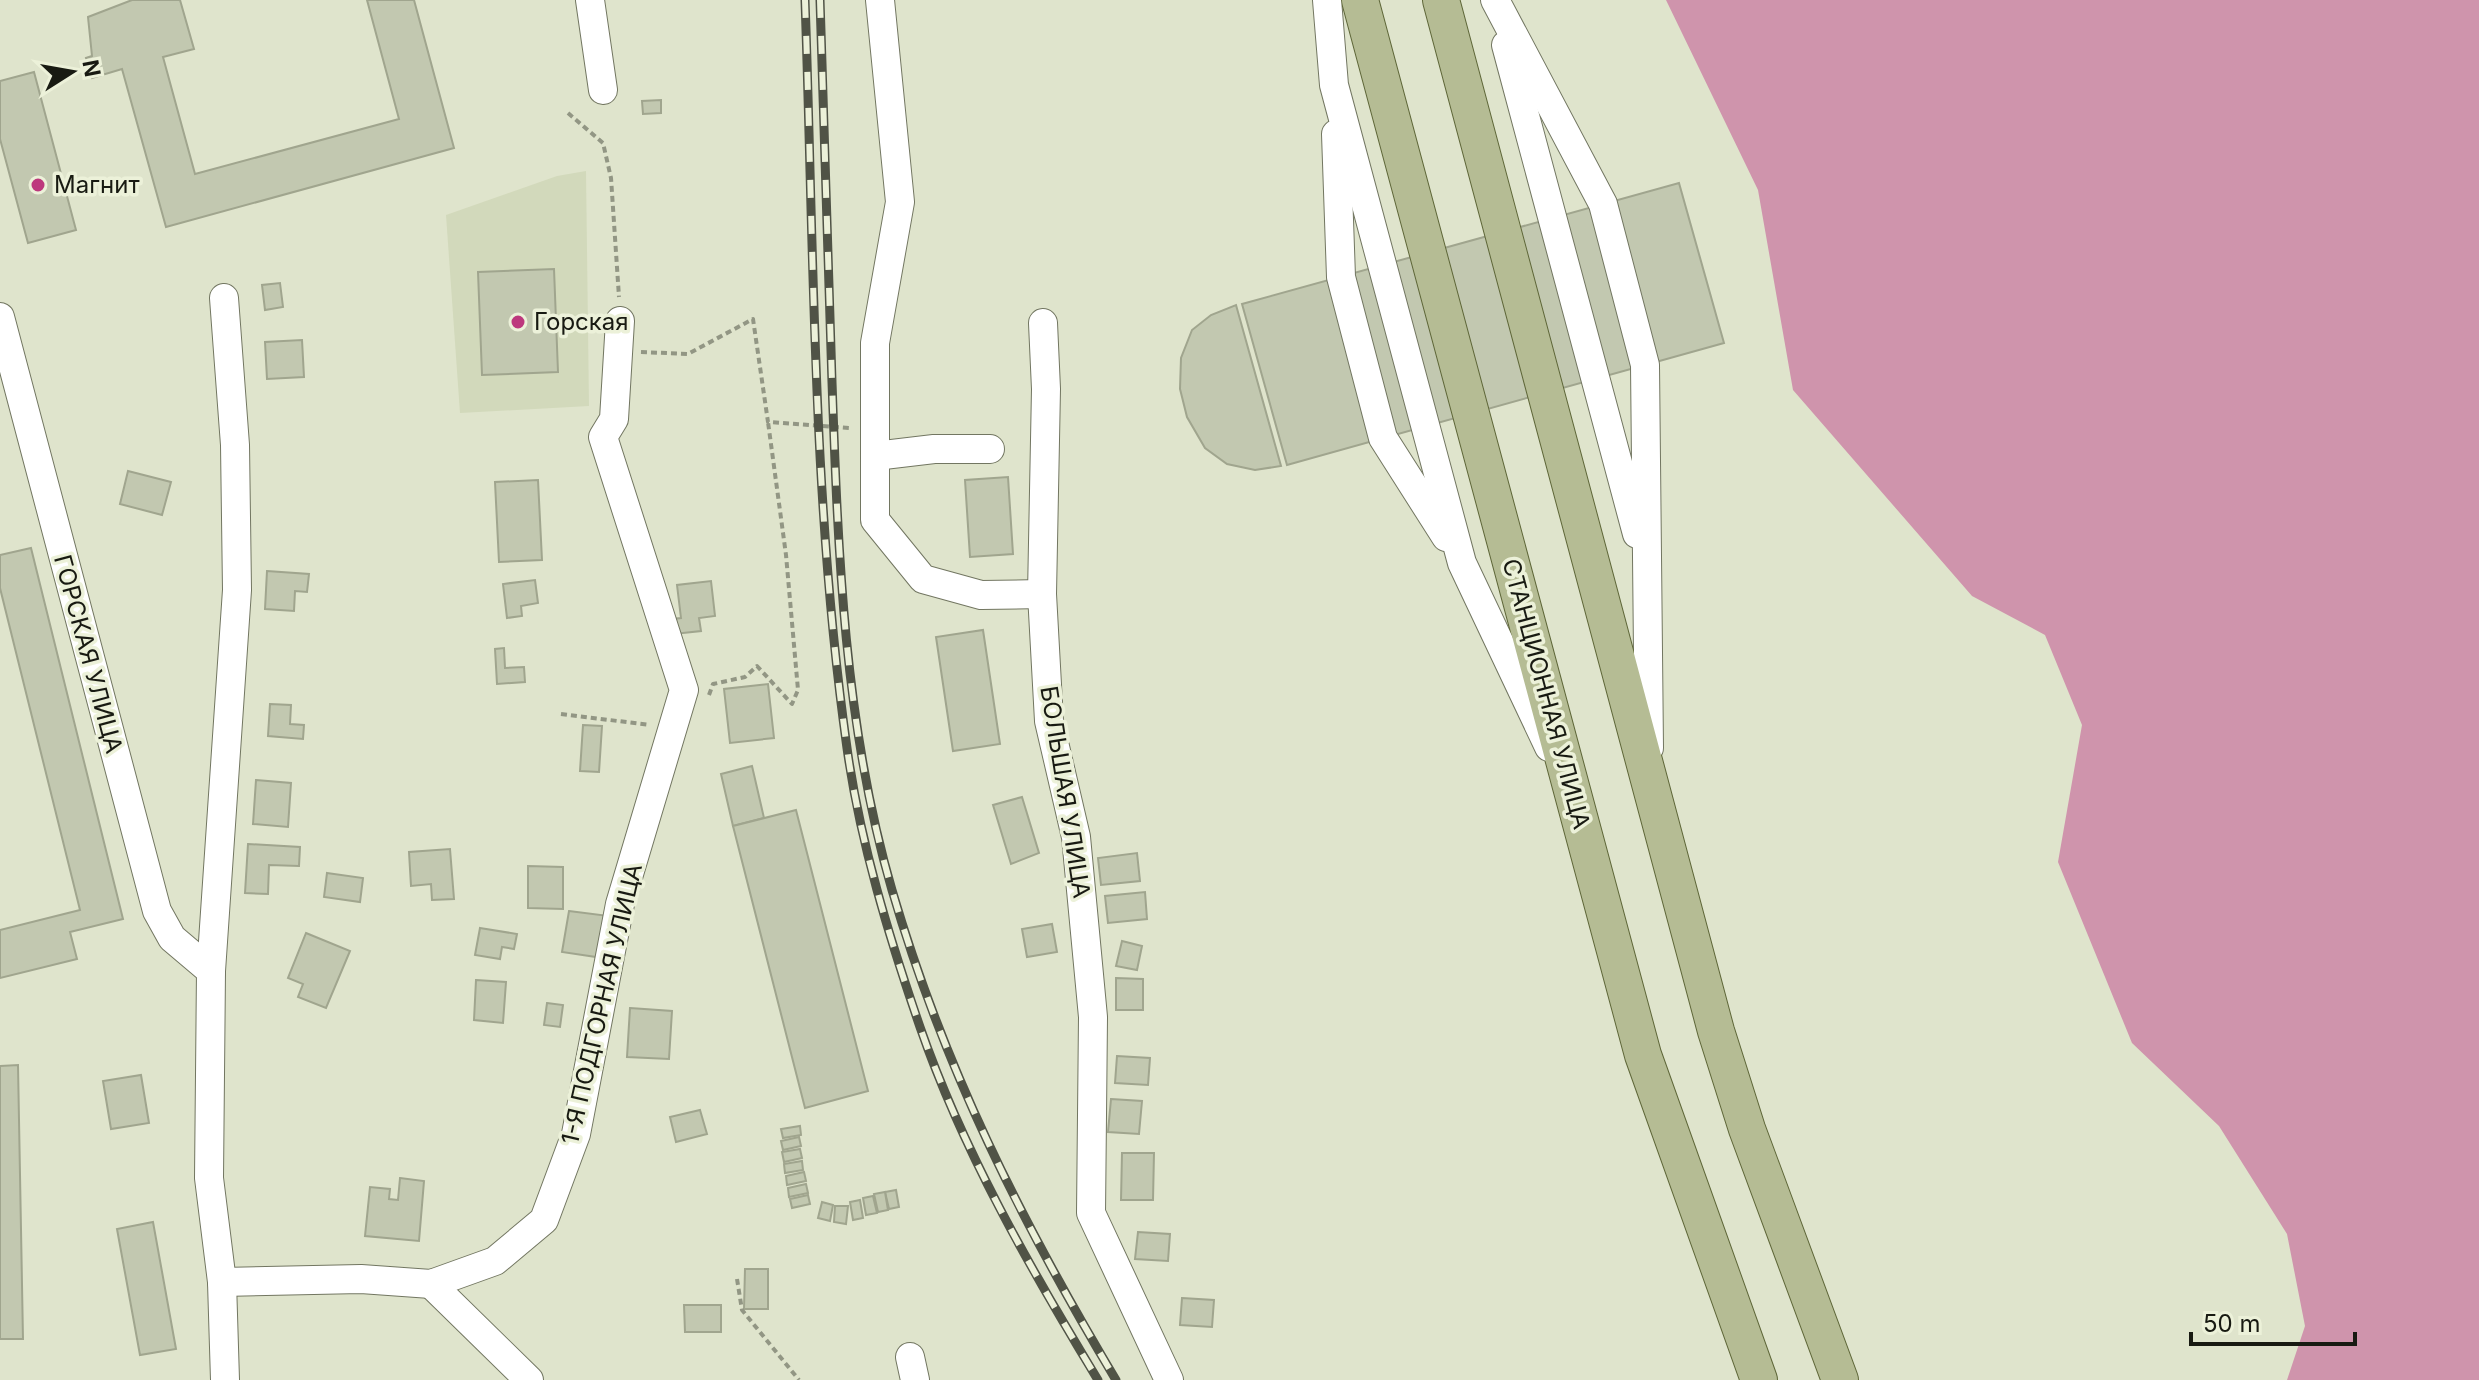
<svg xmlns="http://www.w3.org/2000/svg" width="2479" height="1380" font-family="Inter,sans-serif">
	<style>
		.built { fill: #d2d9bb }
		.water { fill: #cf94ac }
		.building { fill: #c2c8b0; stroke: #a0a58e; stroke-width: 2 }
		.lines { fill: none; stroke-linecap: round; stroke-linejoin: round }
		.minor-casing { stroke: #727661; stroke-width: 30 }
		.major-casing { stroke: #5e6638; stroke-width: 38 }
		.path { stroke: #929684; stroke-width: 4; stroke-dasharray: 6 4; stroke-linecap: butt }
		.minor { stroke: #fff; stroke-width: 28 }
		.major { stroke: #b5bc94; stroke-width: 36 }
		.rail-casing { stroke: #505346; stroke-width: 9 }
		.rail { stroke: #ecf1d9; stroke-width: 6; stroke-dasharray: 18; stroke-linecap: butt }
		.poi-dot { fill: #bd387d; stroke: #ecf1d9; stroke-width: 3 }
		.labels { text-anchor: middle; stroke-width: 7; stroke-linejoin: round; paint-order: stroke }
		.poi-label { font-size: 24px; fill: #181a12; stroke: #ecf1d9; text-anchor: start }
		.street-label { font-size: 24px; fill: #181a12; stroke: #ecf1d9 }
	</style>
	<rect width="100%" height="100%" fill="#dfe4cc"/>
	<!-- built -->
	<polygon class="built" points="586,171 589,406 460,413 446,215 557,176"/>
	<!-- water -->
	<polygon class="water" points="1666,0 2479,0 2479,1380 2287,1380 2305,1326 2287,1234 2219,1126 2132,1043 2058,862 2082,725 2045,635 1972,596 1793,390 1758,190"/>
	<!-- building -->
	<g class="building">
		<polygon points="132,0 180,0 194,49 163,57 195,174 399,119 367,0 414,0 454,148 166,227 122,69 92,78 86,58 92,56 88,17"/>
		<polygon points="34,72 76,230 28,243 0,139 0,81"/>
		<polygon points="661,100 661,113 643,114 642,101"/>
		<polygon points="1679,183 1724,343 1287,465 1242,304"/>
		<polygon points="554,269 558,372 482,375 478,272"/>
		<polygon points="280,283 283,307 265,310 262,285"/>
		<polygon points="1236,305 1281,466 1255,470 1227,464 1205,448 1187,417 1180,389 1181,358 1192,330 1211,315"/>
		<polygon points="302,340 304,377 267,379 265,342"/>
		<polygon points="128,471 171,482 162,515 120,504"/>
		<polygon points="1008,477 1013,554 970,557 965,480"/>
		<polygon points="538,480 542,560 499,562 495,482"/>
		<polygon points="31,548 123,919 70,932 77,959 0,978 0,930 80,910 0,588 0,555"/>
		<polygon points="267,571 309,574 307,592 295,591 294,611 265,609"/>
		<polygon points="535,580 538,603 521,606 522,616 507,618 503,584"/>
		<polygon points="711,581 715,616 699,618 701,631 674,634 672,619 681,618 677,585"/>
		<polygon points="983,630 1000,744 953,751 936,637"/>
		<polygon points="504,648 505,668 524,667 525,682 497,684 495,649"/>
		<polygon points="768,684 774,738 730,743 724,689"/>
		<polygon points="270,704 291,705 290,724 304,725 303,739 268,736"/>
		<polygon points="583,725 602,726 599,772 580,771"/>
		<polygon points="752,766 764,818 733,826 721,774"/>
		<polygon points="256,780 291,783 288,827 253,824"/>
		<polygon points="1022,797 1039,853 1011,864 993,805"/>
		<polygon points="796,810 868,1091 805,1108 733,826"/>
		<polygon points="248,844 300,847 299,866 269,865 268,894 245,893"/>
		<polygon points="450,849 454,899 432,900 431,884 411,886 409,852"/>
		<polygon points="1137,853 1140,881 1101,885 1098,858"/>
		<polygon points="528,866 563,867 563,909 528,908"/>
		<polygon points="327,873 363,878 360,902 324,897"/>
		<polygon points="1145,892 1147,919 1108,923 1105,896"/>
		<polygon points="569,911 609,916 603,958 562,952"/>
		<polygon points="1052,924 1057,952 1027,957 1022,929"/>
		<polygon points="480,928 517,934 514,949 502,947 500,959 475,955"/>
		<polygon points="306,933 350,951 326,1008 298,997 303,984 288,978"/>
		<polygon points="1122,941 1142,946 1137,970 1116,966"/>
		<polygon points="1116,978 1143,979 1143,1010 1116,1010"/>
		<polygon points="476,980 506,982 503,1023 474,1020"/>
		<polygon points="547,1003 563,1005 560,1027 544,1025"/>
		<polygon points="630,1008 672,1011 669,1059 627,1057"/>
		<polygon points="1117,1056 1150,1058 1148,1085 1115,1083"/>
		<polygon points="18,1065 23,1339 0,1339 0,1066"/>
		<polygon points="141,1075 149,1123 111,1129 103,1081"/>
		<polygon points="1111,1099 1142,1101 1139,1134 1108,1132"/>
		<polygon points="700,1110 707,1134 676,1142 670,1117"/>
		<polygon points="800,1126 801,1135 783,1138 781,1129"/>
		<polygon points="799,1137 801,1146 783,1150 781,1141"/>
		<polygon points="800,1149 802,1158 784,1162 782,1152"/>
		<polygon points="1122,1153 1154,1153 1153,1200 1121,1200"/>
		<polygon points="802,1161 803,1170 785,1173 784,1164"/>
		<polygon points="804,1172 806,1181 787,1185 786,1176"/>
		<polygon points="400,1178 424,1181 419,1241 365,1236 370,1187 390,1189 389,1199 398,1200"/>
		<polygon points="806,1184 808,1193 789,1197 788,1188"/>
		<polygon points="896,1190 899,1207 889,1209 885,1192"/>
		<polygon points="885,1192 888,1210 878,1212 874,1194"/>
		<polygon points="808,1195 810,1204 792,1208 790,1199"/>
		<polygon points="873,1196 877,1213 866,1215 863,1198"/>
		<polygon points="860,1200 863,1218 853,1220 850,1202"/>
		<polygon points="822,1202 833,1205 830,1221 818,1218"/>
		<polygon points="835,1206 848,1206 846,1224 834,1222"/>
		<polygon points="153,1222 176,1349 140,1355 117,1229"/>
		<polygon points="1138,1232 1170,1234 1168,1261 1135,1259"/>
		<polygon points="745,1269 768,1269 768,1309 744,1309"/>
		<polygon points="1182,1298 1214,1300 1212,1327 1180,1325"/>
		<polygon points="684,1305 721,1305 721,1332 685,1332"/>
	</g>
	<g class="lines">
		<defs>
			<g id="minor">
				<polyline points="590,0 603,90"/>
				<polyline points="880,0 900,202 875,343 875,520 923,579 981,595 1042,594"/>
				<polyline points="1327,0 1334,85 1462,563 1549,747"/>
				<polyline points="1495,0 1603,204 1645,365 1649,748"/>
				<polyline points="1506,45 1637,534"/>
				<polyline points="1336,134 1341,277 1383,438 1446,537"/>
				<polyline points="0,317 157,911 172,938 211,971 209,1178 222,1282 225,1380"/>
				<polyline points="1043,323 1046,389 1042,594 1049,721 1076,837 1093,1017 1091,1213 1169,1380"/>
				<polyline points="875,456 934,449 990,449"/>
				<polyline points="211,971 237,590 235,445 224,298"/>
				<polyline points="222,1282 361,1279 431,1284 495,1261 544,1220 576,1134 620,904 684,690 603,437 614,419 620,321"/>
				<polyline points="431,1284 529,1380"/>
				<polyline points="910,1357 915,1380"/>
			</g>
			<g id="major">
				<polyline points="1360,0 1643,1055 1759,1380"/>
				<polyline points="1441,0 1716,1031 1747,1129 1840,1380"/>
			</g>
		</defs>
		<!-- minor casing -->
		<use href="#minor" class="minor-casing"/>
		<!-- major casing -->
		<use href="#major" class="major-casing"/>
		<!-- path -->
		<g class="path">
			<polyline points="568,113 603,143 611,178 619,297"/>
			<polyline points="641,352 688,354 753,319 768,422 850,428"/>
			<polyline points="709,695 713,684 745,677 757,666 792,704 798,690 786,555 768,422"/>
			<polyline points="561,714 650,725"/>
			<polyline points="737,1279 742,1310 799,1380"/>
		</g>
		<!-- minor -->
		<use href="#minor" class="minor"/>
		<!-- major -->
		<use href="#major" class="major"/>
		<defs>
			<g id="rail">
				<path d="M 805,0 C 814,249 812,501 847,748 C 860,842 889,937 920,1027 C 963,1151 1030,1268 1098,1380"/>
				<path d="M 820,0 C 824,127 828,255 832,382 C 838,551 844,726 892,890 C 944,1068 1021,1221 1116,1380"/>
			</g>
		</defs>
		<!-- rail casing -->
		<use href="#rail" class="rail-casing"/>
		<!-- rail -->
		<use href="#rail" class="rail"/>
	</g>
	<!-- markers -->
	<g class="poi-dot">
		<circle cx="38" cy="185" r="8"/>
		<circle cx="518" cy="322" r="8"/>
	</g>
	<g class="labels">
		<!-- poi labels -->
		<g class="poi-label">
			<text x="54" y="193">Магнит</text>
			<text x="534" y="330">Горская</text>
		</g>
		<!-- street labels -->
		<g class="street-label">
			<text transform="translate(88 654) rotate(75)" y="8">ГОРСКАЯ УЛИЦА</text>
			<text transform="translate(1546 694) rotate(75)" y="8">СТАНЦИОННАЯ УЛИЦА</text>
			<text transform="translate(1065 792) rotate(81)" y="8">БОЛЬШАЯ УЛИЦА</text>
			<text transform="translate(602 1004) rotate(-77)" y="8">1-Я ПОДГОРНАЯ УЛИЦА</text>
		</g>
	</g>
	<!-- north arrow -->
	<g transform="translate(72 72) rotate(79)" stroke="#ecf1d9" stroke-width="6" paint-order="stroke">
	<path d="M0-6L14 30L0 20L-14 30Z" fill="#181a12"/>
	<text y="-12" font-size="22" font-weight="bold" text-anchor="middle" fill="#181a12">N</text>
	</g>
	<!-- scale -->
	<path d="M2191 1332v12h164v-12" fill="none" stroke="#181a12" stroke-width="4"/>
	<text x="2203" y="1332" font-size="24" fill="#181a12" stroke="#ecf1d9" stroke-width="6" paint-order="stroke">50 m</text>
</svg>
